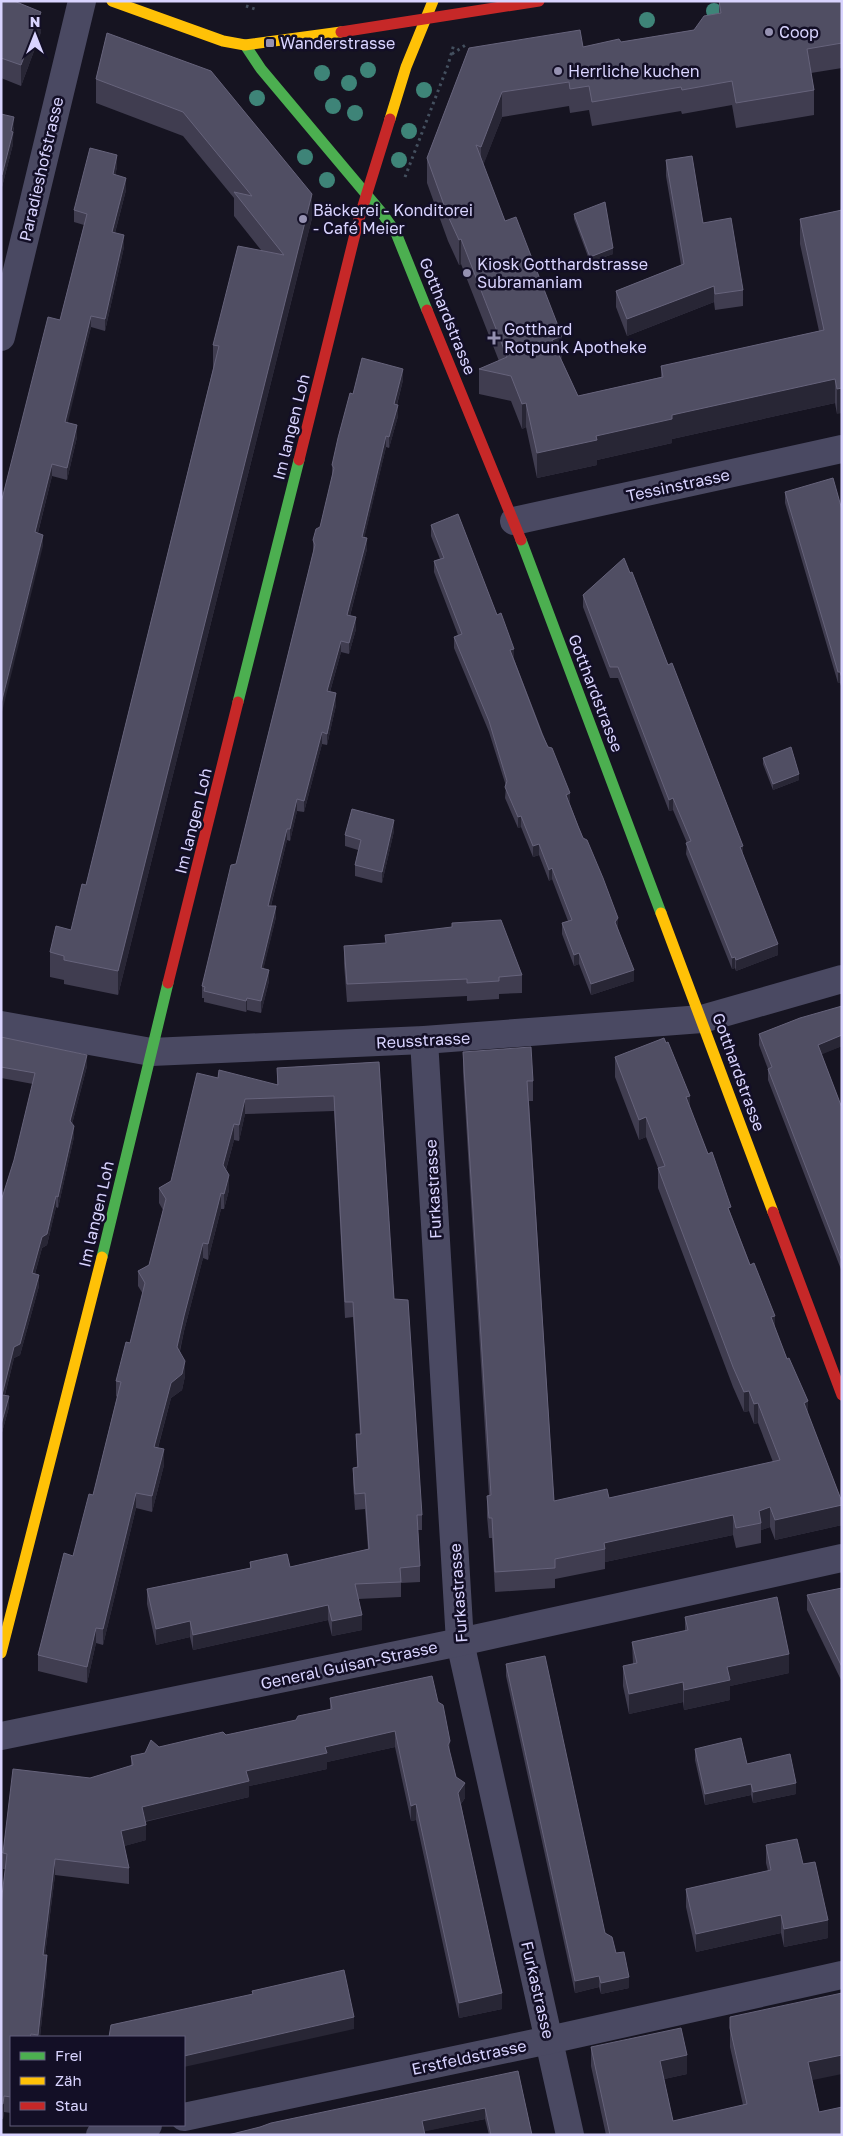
<svg xmlns="http://www.w3.org/2000/svg" width="843" height="2136" font-family="'Golos Text',sans-serif">
	<style>
		.lines { fill: none; stroke-linecap: round; stroke-linejoin: round }
		.path { stroke: #44505f; stroke-width: 3; stroke-dasharray: 2.5 4; stroke-linecap: butt }
		.street { stroke: #4a4962; stroke-width: 28 }
		.fast { stroke: #4caf50; stroke-width: 11 }
		.slow { stroke: #ffc107; stroke-width: 11 }
		.jam { stroke: #c62828; stroke-width: 11 }
		.tree { fill: #3e8478 }
		.wall { fill: #403d50 }
		.shaded-wall { fill: #282635 }
		.building { fill: #504e63; stroke: #66637b }
		.poi-dot { fill: #9591b1; stroke: #130f26; stroke-width: 2 }
		.labels { text-anchor: middle; stroke-width: 5; stroke-linejoin: round; paint-order: stroke }
		.poi-label { font-size: 16px; fill: #d9d4ff; stroke: #130f26; text-anchor: start }
		.street-label { font-size: 16px; fill: #d9d4ff; stroke: #130f26 }
	</style>
	<rect width="100%" height="100%" fill="#161421"/>
	<g class="lines">
		<!-- path -->
		<g class="path">
			<polyline points="246,6 255,9"/>
			<polyline points="452,54 467,44"/>
			<polyline points="405,177 448,65 454,44"/>
		</g>
		<!-- street -->
		<g class="street">
			<polyline points="1,337 82,1"/>
			<polyline points="514,521 842,449"/>
			<polyline points="1,1025 151,1052 424,1040 702,1019 842,979"/>
			<polyline points="424,1040 460,1642 570,2135"/>
			<polyline points="1,1736 460,1642 842,1558"/>
			<polyline points="184,2117 549,2040 842,1975"/>
			<polyline points="100,2135 148,2125"/>
		</g>
		<!-- fast -->
		<g class="fast">
			<polyline points="245,45 261,69 382,213 396,233 427,310"/>
			<polyline points="521,540 661,913"/>
			<polyline points="238,702 299,460"/>
			<polyline points="102,1257 168,983"/>
		</g>
		<!-- slow -->
		<g class="slow">
			<polyline points="112,1 223,41 245,45 341,32"/>
			<polyline points="390,119 406,67 433,1"/>
			<polyline points="661,913 773,1212"/>
			<polyline points="1,1653 102,1257"/>
		</g>
		<!-- jam -->
		<g class="jam">
			<polyline points="341,32 539,1"/>
			<polyline points="427,310 521,540"/>
			<polyline points="299,460 358,222 390,119"/>
			<polyline points="168,983 238,702"/>
			<polyline points="773,1212 842,1395"/>
		</g>
	</g>
	<!-- trees -->
	<g class="tree">
		<circle cx="714" cy="11" r="8"/>
		<circle cx="647" cy="20" r="8"/>
		<circle cx="368" cy="70" r="8"/>
		<circle cx="322" cy="73" r="8"/>
		<circle cx="349" cy="83" r="8"/>
		<circle cx="424" cy="90" r="8"/>
		<circle cx="257" cy="98" r="8"/>
		<circle cx="333" cy="106" r="8"/>
		<circle cx="355" cy="113" r="8"/>
		<circle cx="409" cy="131" r="8"/>
		<circle cx="305" cy="157" r="8"/>
		<circle cx="399" cy="160" r="8"/>
		<circle cx="327" cy="180" r="8"/>
	</g>
	<!-- wall -->
	<g class="wall">
		<polygon points="1,1 41,32 21,86 1,78"/>
		<polygon points="719,1 842,1 842,68 811,73 814,90 814,115 736,128 732,105 682,114 681,111 592,126 589,110 570,113 569,106 502,117 483,165 505,221 562,361 578,396 661,377 661,366 819,331 800,244 800,219 842,210 837,414 835,403 672,439 672,443 597,460 597,465 537,478 526,427 522,429 511,401 479,394 479,369 499,361 461,264 459,265 448,241 427,183 427,158 469,48 583,47 621,42 694,30 719,13"/>
		<polygon points="107,33 312,218 118,995 64,984 64,980 50,977 50,952 71,930 86,885 213,369 213,345 261,250 234,216 234,198 183,136 96,103 96,79"/>
		<polygon points="1,114 14,128 13,133 13,144 2,187 1,186"/>
		<polygon points="666,160 743,290 743,306 715,310 714,302 627,336 616,307 616,291 681,265 666,176"/>
		<polygon points="117,167 115,175 126,190 115,233 124,247 105,331 91,327 67,422 77,437 67,480 52,476 38,533 43,546 2,499 60,320 84,225 74,222 74,210"/>
		<polygon points="574,214 613,254 590,262 574,219"/>
		<polygon points="403,380 397,405 398,416 389,448 386,447 364,538 367,549 350,616 356,629 349,654 341,652 330,692 336,705 327,745 322,744 304,812 297,811 290,841 287,840 271,906 276,917 263,969 269,981 261,1013 247,1010 246,1012 204,1002 204,998 202,998 202,986 236,864 313,553 313,540 320,527 332,477 332,465 353,394"/>
		<polygon points="785,492 842,510 842,689 840,683 838,683 785,503"/>
		<polygon points="431,525 514,659 618,929 634,981 591,995 579,964 574,966 562,934 562,923 568,921 552,879 549,881 539,855 533,857 521,827 518,828 505,798 506,786 489,732 454,648 454,637 458,635 434,572 434,561 440,559 431,536"/>
		<polygon points="630,573 668,665 743,855 778,955 736,971 735,968 732,969 686,854 687,843 673,810 669,811 618,678 610,678 583,607 583,595"/>
		<polygon points="763,758 799,780 773,790 763,764"/>
		<polygon points="394,831 382,883 355,876 355,865 358,850 345,846 345,835"/>
		<polygon points="344,946 522,975 522,993 499,994 499,999 467,1001 467,996 347,1002 344,964"/>
		<polygon points="842,1006 842,1046 821,1054 842,1108 842,1272 768,1080 768,1069 759,1045 759,1034"/>
		<polygon points="1,1037 87,1066 72,1124 74,1137 58,1208 56,1207 47,1245 42,1248 35,1274 39,1286 20,1355 14,1358 5,1395 9,1407 1,1436 14,1160 33,1084 1,1078"/>
		<polygon points="463,1052 533,1081 533,1101 529,1101 554,1501 609,1498 773,1462 758,1423 754,1424 749,1411 744,1412 733,1387 658,1188 658,1168 646,1137 639,1140 615,1077 615,1057 690,1108 842,1502 842,1525 775,1540 770,1527 761,1530 761,1543 736,1548 733,1535 605,1562 605,1569 555,1579 555,1588 495,1592 492,1538 489,1538 487,1516 487,1496 489,1496 463,1072"/>
		<polygon points="379,1062 394,1299 422,1515 422,1530 418,1530 420,1566 420,1582 401,1583 401,1597 358,1599 362,1630 332,1636 328,1620 193,1650 190,1637 156,1645 147,1604 147,1589 250,1568 250,1562 290,1567 368,1549 365,1509 355,1510 353,1483 353,1468 357,1467 356,1434 360,1434 353,1317 345,1318 334,1111 245,1114 239,1141 234,1140 226,1170 229,1190 224,1209 221,1209 208,1260 203,1258 184,1331 180,1351 185,1376 182,1390 171,1398 158,1448 164,1465 152,1512 136,1508 103,1645 96,1643 87,1683 38,1671 38,1655 73,1556 93,1495 117,1397 116,1396 116,1381 130,1343 143,1294 138,1286 138,1271 149,1265 163,1210 159,1203 159,1188 171,1181 218,1078 277,1085 277,1068"/>
		<polygon points="842,1588 842,1682 807,1610 807,1595"/>
		<polygon points="685,1617 789,1673 730,1686 730,1700 684,1710 683,1702 629,1714 623,1686 623,1666 633,1664 632,1642 685,1631"/>
		<polygon points="506,1664 605,1933 616,1953 629,1988 601,1994 599,1987 575,1993 506,1676"/>
		<polygon points="330,1698 450,1756 456,1777 465,1798 461,1804 502,2009 459,2018 416,1820 411,1821 395,1747 327,1762 327,1769 249,1786 249,1797 145,1822 146,1840 124,1846 129,1868 129,1884 55,1875 45,1955 47,1971 40,2037 11,2037 11,2113 4,2112 3,2119 1,2119 1,1904 6,1869 3,1869 3,1853 90,1778 131,1766 131,1756 145,1753 159,1747 226,1735 296,1720 330,1709"/>
		<polygon points="695,1749 747,1764 796,1794 753,1803 751,1795 705,1805 695,1760"/>
		<polygon points="766,1845 803,1864 828,1938 784,1947 781,1933 696,1952 686,1907 686,1889 768,1871 766,1863"/>
		<polygon points="730,2017 812,2080 819,2112 842,2135 606,2135 591,2066 591,2047 687,2074 664,2079 673,2121 743,2105 730,2047"/>
		<polygon points="518,2071 532,2135 489,2135 485,2119 424,2131"/>
	</g>
	<!-- shaded-wall -->
	<g class="shaded-wall">
		<polygon points="41,12 41,32 21,86 21,65"/>
		<polygon points="502,92 502,117 481,171 481,147"/>
		<polygon points="14,117 13,144 2,187 2,175"/>
		<polygon points="117,155 117,167 113,186 113,174"/>
		<polygon points="126,178 126,190 112,244 112,232"/>
		<polygon points="312,194 312,218 118,995 118,971"/>
		<polygon points="124,235 124,247 105,331 105,319"/>
		<polygon points="461,239 461,264 459,265 459,240"/>
		<polygon points="613,248 613,254 590,262 590,257"/>
		<polygon points="714,286 714,302 627,336 627,319"/>
		<polygon points="91,316 91,327 65,434 65,422"/>
		<polygon points="562,336 562,361 552,340"/>
		<polygon points="403,369 403,380 394,415 394,404"/>
		<polygon points="835,379 835,403 672,439 672,443 597,460 597,465 537,478 537,453 596,436 672,415"/>
		<polygon points="842,388 842,413 837,414 837,389"/>
		<polygon points="526,403 526,427 522,429 522,404"/>
		<polygon points="398,405 398,416 389,448 389,437"/>
		<polygon points="77,425 77,437 67,480 67,468"/>
		<polygon points="386,436 386,447 362,548 362,537"/>
		<polygon points="52,464 52,476 35,544 35,532"/>
		<polygon points="43,535 43,546 1,716 1,704"/>
		<polygon points="367,538 367,549 347,627 347,615"/>
		<polygon points="356,617 356,629 349,654 349,643"/>
		<polygon points="341,641 341,652 327,702 327,691"/>
		<polygon points="514,649 514,660 510,650"/>
		<rect x="838" y="672" width="2" height="11"/>
		<polygon points="336,693 336,705 327,745 327,734"/>
		<polygon points="322,732 322,744 304,812 304,801"/>
		<polygon points="799,774 799,780 773,790 773,784"/>
		<polygon points="570,793 570,804 566,806 566,795"/>
		<polygon points="673,798 673,810 669,811 669,800"/>
		<polygon points="297,799 297,811 290,841 290,829"/>
		<polygon points="521,816 521,827 518,828 518,817"/>
		<polygon points="394,820 394,831 382,883 382,872"/>
		<polygon points="287,829 287,840 268,917 268,906"/>
		<polygon points="539,844 539,855 533,857 533,846"/>
		<polygon points="743,846 743,857 740,847"/>
		<polygon points="552,868 552,879 549,881 549,870"/>
		<polygon points="276,906 276,917 261,979 261,968"/>
		<polygon points="618,918 618,929 615,922"/>
		<polygon points="778,944 778,955 736,971 736,960"/>
		<polygon points="579,953 579,964 574,966 574,955"/>
		<polygon points="735,957 735,968 732,969 732,958"/>
		<polygon points="269,970 269,981 261,1013 261,1001"/>
		<polygon points="634,970 634,981 591,995 591,984"/>
		<polygon points="247,998 247,1010 246,1012 246,1001"/>
		<polygon points="842,1035 842,1046 818,1056 818,1045"/>
		<polygon points="87,1055 87,1066 70,1132 70,1121"/>
		<polygon points="690,1096 690,1116 686,1097"/>
		<polygon points="245,1099 245,1114 239,1141 239,1125"/>
		<polygon points="646,1117 646,1137 639,1140 639,1120"/>
		<polygon points="234,1124 234,1140 223,1180 223,1165"/>
		<polygon points="74,1126 74,1137 58,1208 58,1197"/>
		<polygon points="229,1175 229,1190 224,1209 224,1194"/>
		<polygon points="221,1193 221,1209 208,1260 208,1244"/>
		<polygon points="56,1196 56,1207 47,1245 42,1248 32,1284 32,1273 42,1237"/>
		<polygon points="203,1243 203,1258 184,1331 177,1362 177,1347 184,1316"/>
		<polygon points="39,1275 39,1286 20,1355 14,1358 2,1406 2,1395 14,1347"/>
		<polygon points="775,1316 775,1336 771,1317"/>
		<polygon points="185,1361 185,1376 182,1390 171,1398 154,1462 154,1447 171,1383"/>
		<polygon points="749,1391 749,1411 744,1412 744,1392"/>
		<polygon points="9,1396 9,1407 1,1436 1,1425"/>
		<polygon points="808,1401 808,1421 804,1403"/>
		<polygon points="758,1403 758,1423 754,1424 754,1404"/>
		<polygon points="164,1449 164,1465 152,1512 152,1496"/>
		<polygon points="136,1493 136,1508 103,1645 103,1629"/>
		<polygon points="842,1505 842,1525 775,1540 775,1520"/>
		<polygon points="770,1507 770,1527 761,1530 761,1523 759,1511"/>
		<polygon points="733,1515 733,1535 605,1562 605,1549 604,1543"/>
		<polygon points="328,1605 328,1620 193,1650 193,1635"/>
		<polygon points="362,1615 362,1630 332,1636 332,1621"/>
		<polygon points="190,1621 190,1637 156,1645 156,1629"/>
		<polygon points="96,1628 96,1643 87,1683 87,1667"/>
		<polygon points="789,1654 789,1673 730,1686 730,1700 684,1710 684,1690 727,1667"/>
		<polygon points="683,1682 683,1702 629,1714 629,1694"/>
		<polygon points="395,1731 395,1747 327,1762 327,1769 249,1786 249,1797 142,1822 142,1807 246,1771 325,1747"/>
		<polygon points="450,1741 450,1756 448,1745"/>
		<polygon points="465,1783 465,1798 458,1808 458,1793"/>
		<polygon points="796,1783 796,1794 753,1803 753,1792"/>
		<polygon points="751,1784 751,1795 705,1805 705,1794"/>
		<polygon points="416,1804 416,1820 411,1821 411,1806"/>
		<polygon points="146,1825 146,1840 121,1847 121,1831"/>
		<polygon points="55,1859 55,1875 43,1970 43,1955"/>
		<polygon points="781,1915 781,1933 696,1952 696,1934"/>
		<polygon points="828,1920 828,1938 784,1947 784,1929"/>
		<polygon points="47,1955 47,1971 40,2037 38,2037"/>
		<polygon points="599,1976 599,1987 575,1993 575,1981"/>
		<polygon points="629,1977 629,1988 601,1994 601,1983"/>
		<polygon points="502,1993 502,2009 459,2018 459,2003"/>
		<polygon points="354,2017 354,2029 184,2067 184,2056"/>
		<polygon points="687,2055 687,2074 660,2080 660,2061"/>
		<polygon points="842,2055 842,2074 808,2081 808,2062"/>
		<polygon points="4,2096 4,2112 3,2119 3,2104"/>
		<polygon points="485,2108 485,2119 422,2132 422,2121"/>
	</g>
	<!-- building -->
	<g class="building">
		<polygon points="1,1 14,1 41,12 21,65 1,58"/>
		<polygon points="719,1 842,1 842,43 807,49 814,90 736,103 732,81 682,90 681,87 592,102 589,86 570,89 569,82 502,92 481,147 476,145 505,221 516,217 562,336 552,340 578,396 663,377 661,366 824,330 800,219 842,210 842,388 837,389 835,379 672,415 672,419 596,436 597,440 537,453 526,403 522,404 511,376 479,369 507,357 461,239 459,240 448,216 427,158 469,48 580,30 583,47 619,39 621,42 694,30 704,16 721,13"/>
		<polygon points="107,33 211,71 312,194 118,971 64,960 64,956 50,952 56,926 71,930 82,884 86,885 219,346 213,345 238,246 284,255 234,192 252,196 183,112 96,79"/>
		<polygon points="1,114 14,117 11,131 13,132 2,175 1,175"/>
		<polygon points="90,148 117,155 113,174 126,178 112,232 124,235 105,319 91,316 65,422 77,425 67,468 52,464 35,532 43,535 1,704 1,499 2,499 48,317 60,320 87,214 74,210"/>
		<polygon points="692,156 703,223 731,218 743,290 715,294 714,286 627,319 616,291 684,264 666,160"/>
		<polygon points="605,202 613,248 590,257 574,214"/>
		<polygon points="362,358 403,369 394,404 398,405 389,437 386,436 362,537 367,538 347,615 356,617 349,643 341,641 327,691 336,693 327,734 322,732 304,801 297,799 290,829 287,829 268,906 276,906 261,968 269,970 261,1001 247,998 246,1001 204,991 205,987 202,986 231,865 236,864 282,679 315,545 313,540 316,529 320,527 334,468 332,465 338,438 350,393 353,394"/>
		<polygon points="833,478 842,510 842,678 840,672 838,672 785,492"/>
		<polygon points="458,514 497,615 501,613 514,649 510,650 542,734 548,747 552,748 570,793 566,795 578,826 583,838 587,840 603,878 618,918 615,922 634,970 591,984 579,953 574,955 562,923 572,920 552,868 549,870 539,844 533,846 521,816 518,817 505,787 507,781 489,721 454,637 462,634 434,561 444,558 431,525"/>
		<polygon points="624,558 630,573 632,572 668,665 672,663 743,846 740,847 778,944 736,960 735,957 732,958 686,843 691,841 673,798 669,800 618,667 610,667 583,595"/>
		<polygon points="791,747 799,774 773,784 763,758"/>
		<polygon points="352,809 394,820 382,872 355,865 361,840 345,835"/>
		<polygon points="501,920 522,975 499,977 499,981 467,983 467,979 347,984 344,946 386,943 385,935 452,927 452,923"/>
		<polygon points="842,1006 842,1035 818,1045 842,1108 842,1261 768,1069 772,1067 759,1034 800,1018"/>
		<polygon points="1,1037 87,1055 70,1121 74,1126 58,1197 56,1196 47,1234 42,1237 32,1273 39,1275 20,1344 14,1347 2,1395 9,1396 1,1425 1,1201 14,1160 35,1073 1,1067"/>
		<polygon points="664,1038 666,1043 668,1042 690,1096 686,1097 708,1154 712,1152 731,1207 728,1208 750,1265 754,1263 775,1316 771,1317 787,1359 789,1358 808,1401 804,1403 842,1502 842,1505 775,1520 770,1507 759,1511 761,1523 736,1528 733,1515 604,1543 605,1549 555,1559 555,1568 495,1572 492,1518 489,1518 487,1496 491,1495 463,1052 531,1047 533,1081 527,1081 554,1501 607,1489 609,1498 780,1460 758,1403 754,1404 749,1391 744,1392 733,1367 658,1168 665,1166 646,1117 639,1120 615,1057"/>
		<polygon points="379,1062 394,1299 408,1300 422,1515 417,1515 420,1566 400,1568 401,1582 355,1584 362,1615 332,1621 328,1605 193,1635 190,1621 156,1629 147,1589 251,1568 250,1562 287,1554 290,1567 369,1549 365,1493 355,1494 353,1468 358,1467 356,1434 361,1434 353,1302 345,1302 334,1096 245,1099 239,1125 234,1124 223,1165 229,1175 224,1194 221,1193 208,1244 203,1243 184,1316 177,1347 185,1361 182,1374 171,1383 154,1447 164,1449 152,1496 136,1493 103,1629 96,1628 87,1667 38,1655 64,1553 73,1556 89,1494 93,1495 121,1382 116,1381 126,1342 130,1343 145,1283 138,1271 149,1265 166,1199 159,1188 171,1181 197,1073 218,1078 219,1070 278,1085 277,1068"/>
		<polygon points="842,1588 842,1667 807,1595"/>
		<polygon points="777,1597 789,1654 727,1667 730,1680 684,1690 683,1682 629,1694 623,1666 637,1663 632,1642 688,1630 685,1617"/>
		<polygon points="545,1656 605,1933 612,1937 616,1953 624,1952 629,1977 601,1983 599,1976 575,1981 506,1664"/>
		<polygon points="432,1676 438,1702 443,1705 450,1741 448,1745 456,1777 465,1783 458,1793 502,1993 459,2003 416,1804 411,1806 395,1731 325,1747 327,1753 246,1771 249,1781 142,1807 146,1825 121,1831 129,1868 55,1859 43,1955 47,1955 38,2035 31,2034 30,2037 11,2037 11,2097 4,2096 3,2104 1,2104 1,1904 7,1854 3,1853 13,1769 90,1778 133,1765 131,1756 145,1753 151,1740 159,1747 223,1732 226,1735 296,1720 298,1716 332,1709 330,1698"/>
		<polygon points="741,1738 747,1764 790,1754 796,1783 753,1792 751,1784 705,1794 695,1749"/>
		<polygon points="797,1839 803,1864 815,1862 828,1920 784,1929 781,1915 696,1934 686,1889 771,1870 766,1845"/>
		<polygon points="344,1970 354,2017 184,2056 184,2037 109,2037 111,2025 253,1994 252,1991"/>
		<polygon points="842,1993 842,2055 808,2062 819,2112 842,2107 842,2135 610,2135 591,2047 681,2028 687,2055 660,2061 673,2121 747,2104 730,2028 730,2017"/>
		<polygon points="518,2071 532,2135 491,2135 485,2108 422,2121 425,2135 228,2135 260,2127 271,2123"/>
	</g>
	<!-- markers -->
	<g class="poi-dot">
		<circle cx="769" cy="32" r="5"/>
		<rect x="265" y="38" width="10" height="10" rx="2.5"/>
		<circle cx="558" cy="71" r="5"/>
		<circle cx="303" cy="219" r="5"/>
		<circle cx="467" cy="273" r="5"/>
		<path d="M491.5 330.5h5v5h5v5h-5v5h-5v-5h-5v-5h5z"/>
	</g>
	<g class="labels">
		<!-- poi labels -->
		<g class="poi-label">
			<text x="779" y="38">Coop</text>
			<text x="280" y="49">Wanderstrasse</text>
			<text x="568" y="77">Herrliche kuchen</text>
			<text x="313" y="216">Bäckerei - Konditorei<tspan x="313" dy="18">- Café Meier</tspan></text>
			<text x="477" y="270">Kiosk Gotthardstrasse<tspan x="477" dy="18">Subramaniam</tspan></text>
			<text x="504" y="335">Gotthard<tspan x="504" dy="18">Rotpunk Apotheke</tspan></text>
		</g>
		<!-- street labels -->
		<g class="street-label">
			<text transform="translate(41 169) rotate(-77)" y="6">Paradieshofstrasse</text>
			<text transform="translate(448 316) rotate(68)" y="6">Gotthardstrasse</text>
			<text transform="translate(291 427) rotate(-76)" y="6">Im langen Loh</text>
			<text transform="translate(678 485) rotate(-12)" y="6">Tessinstrasse</text>
			<text transform="translate(596 693) rotate(69)" y="6">Gotthardstrasse</text>
			<text transform="translate(193 821) rotate(-76)" y="6">Im langen Loh</text>
			<text transform="translate(423 1040) rotate(-3)" y="6">Reusstrasse</text>
			<text transform="translate(739 1072) rotate(70)" y="6">Gotthardstrasse</text>
			<text transform="translate(433 1189) rotate(-93)" y="6">Furkastrasse</text>
			<text transform="translate(96 1214) rotate(-77)" y="6">Im langen Loh</text>
			<text transform="translate(458 1593) rotate(-94)" y="6">Furkastrasse</text>
			<text transform="translate(349 1665) rotate(-12)" y="6">General Guisan-Strasse</text>
			<text transform="translate(538 1990) rotate(77)" y="6">Furkastrasse</text>
			<text transform="translate(469 2057) rotate(-12)" y="6">Erstfeldstrasse</text>
		</g>
	</g>
	<!-- border -->
	<rect width="843" height="2136" fill="none" stroke="#d9d4ff" stroke-width="5"/>
	<!-- legend -->
	<rect x="10" y="2036" width="175" height="90" fill="#130f26" stroke="#625e7d"/>
	<rect x="20" y="2052" width="25" height="8" fill="#4caf50" stroke="#625e7d"/>
	<text x="55" y="2061" font-size="15" fill="#d9d4ff">Frei</text>
	<rect x="20" y="2077" width="25" height="8" fill="#ffc107" stroke="#625e7d"/>
	<text x="55" y="2086" font-size="15" fill="#d9d4ff">Zäh</text>
	<rect x="20" y="2102" width="25" height="8" fill="#c62828" stroke="#625e7d"/>
	<text x="55" y="2111" font-size="15" fill="#d9d4ff">Stau</text>
	<!-- north arrow -->
	<g transform="translate(35 35)" stroke="#130f26" stroke-width="4" paint-order="stroke">
	<path d="M0-4L9 19L0 12L-9 19Z" fill="#d9d4ff"/>
	<text y="-8" font-size="14" font-weight="bold" text-anchor="middle" fill="#d9d4ff">N</text>
	</g>
</svg>
